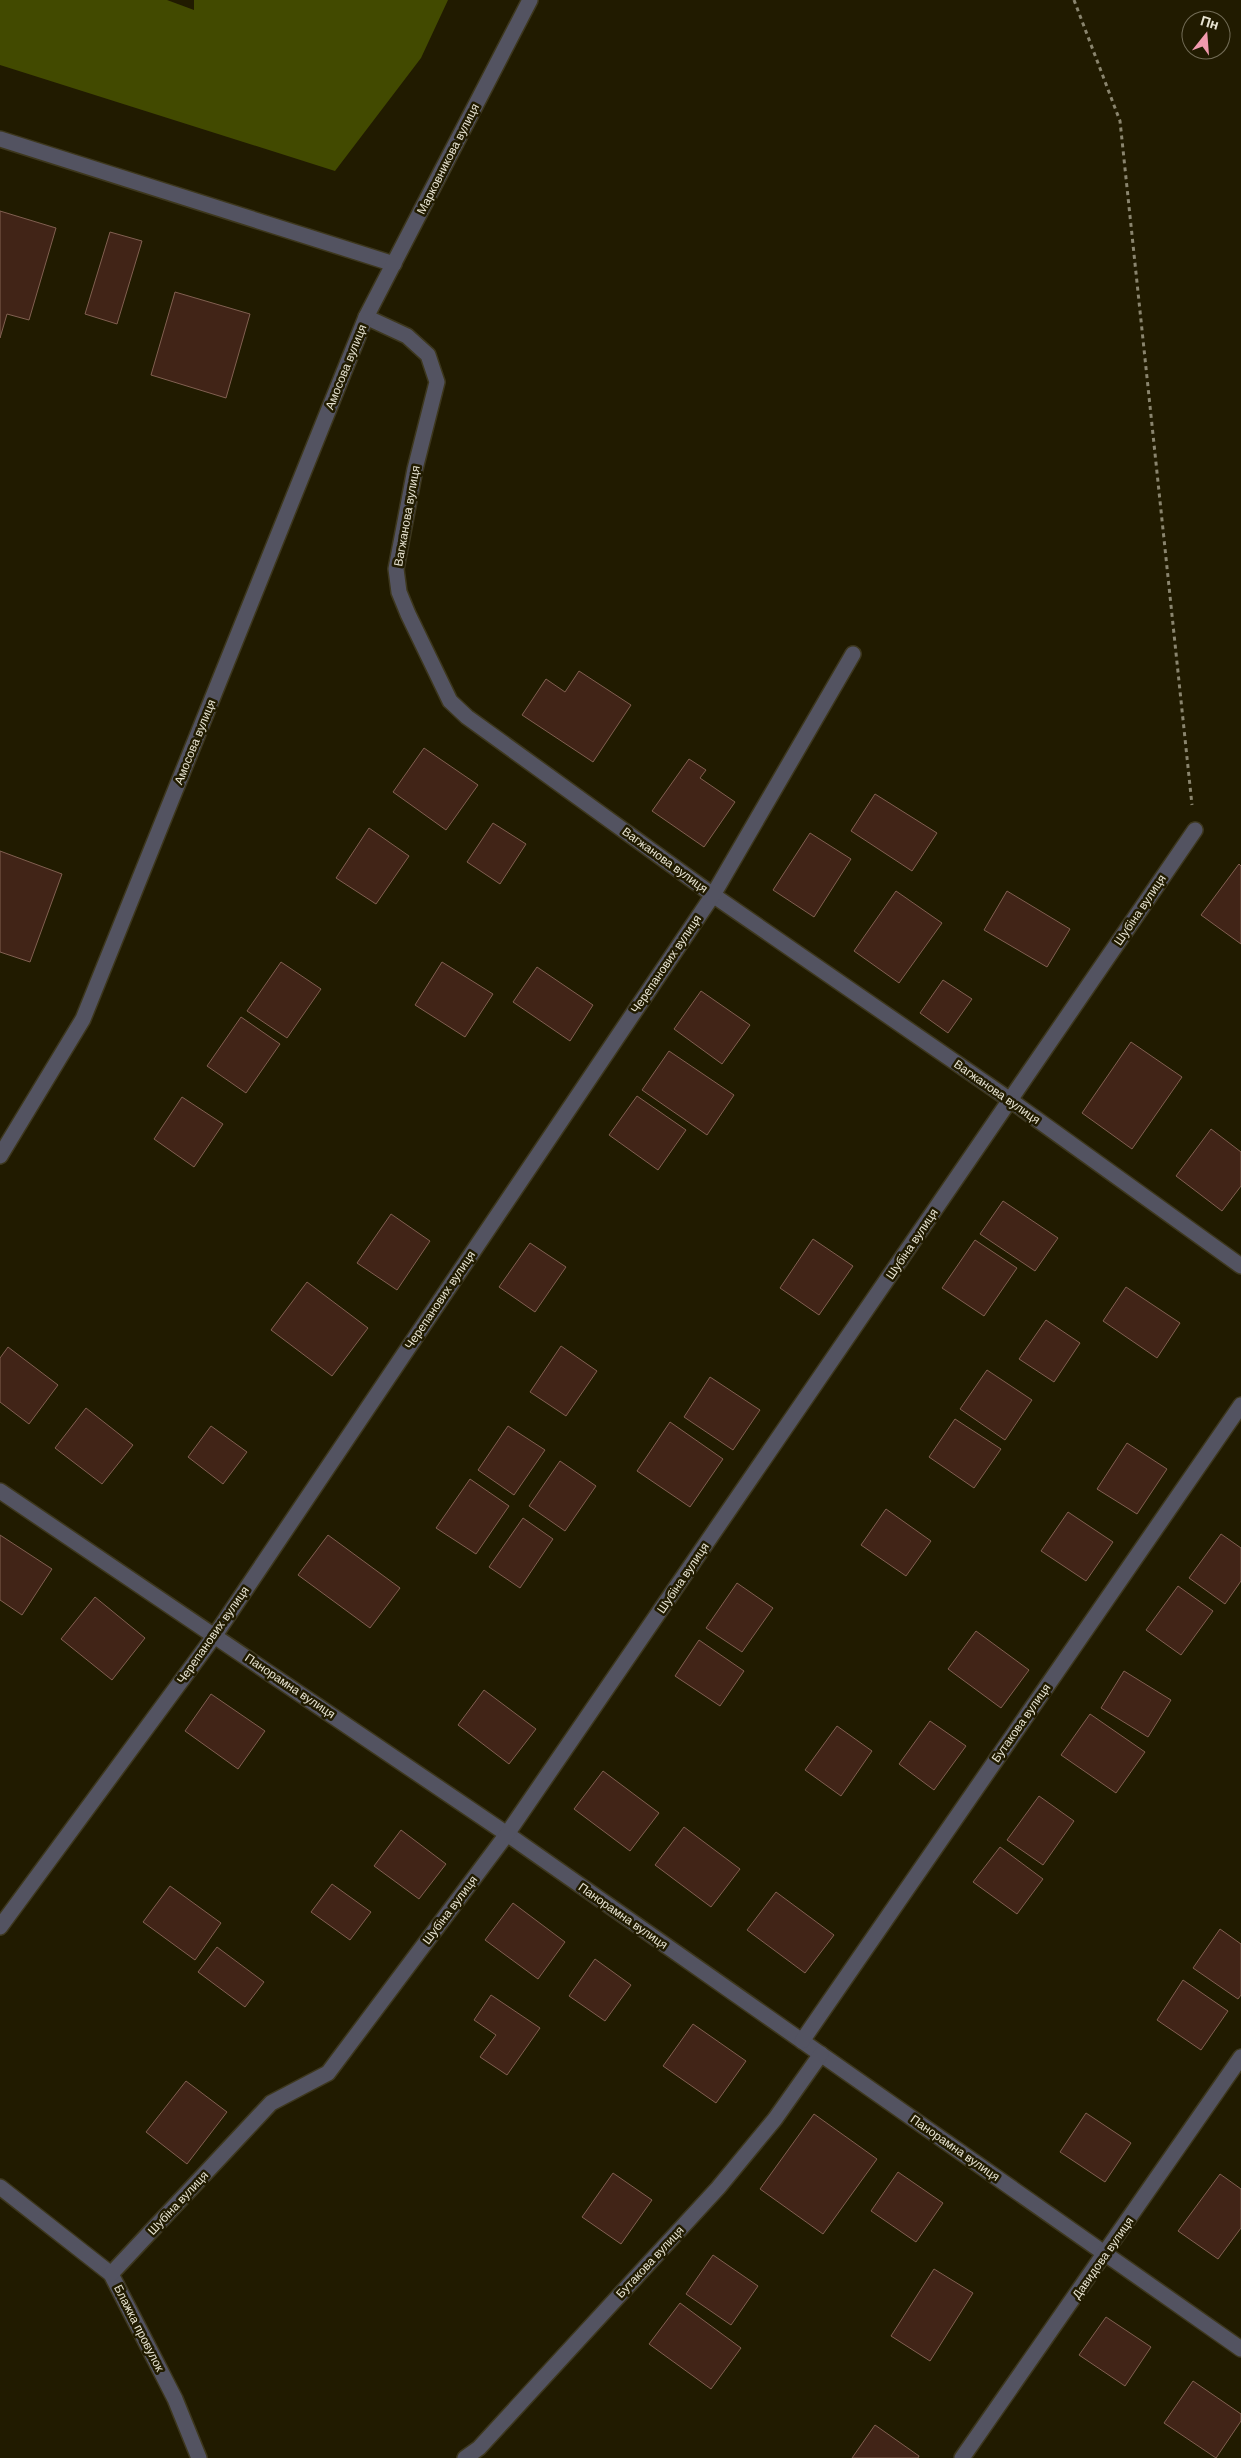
<svg xmlns="http://www.w3.org/2000/svg" width="1241" height="2458" font-family="'DM Sans',sans-serif">
	<style>
		.forest { fill: #424a00 }
		.building { fill: #412417; stroke: #816051 }
		.lines { fill: none; stroke-linecap: round; stroke-linejoin: round }
		.lane-casing { stroke: #3d371d; stroke-width: 18 }
		.street-casing { stroke: #3d371d; stroke-width: 18 }
		.path { stroke: #8a856e; stroke-width: 3; stroke-dasharray: 4 4; stroke-linecap: butt }
		.lane { stroke: #535361; stroke-width: 15 }
		.street { stroke: #535361; stroke-width: 15 }
		.labels { text-anchor: middle; stroke-width: 5; stroke-linejoin: round; paint-order: stroke }
		.street-label { font-size: 12px; fill: #e8e4d2; stroke: #211b00 }
	</style>
	<rect width="100%" height="100%" fill="#211b00"/>
	<!-- forest -->
	<polygon class="forest" points="0,0 167,0 194,10 194,0 448,0 421,58 335,171 0,65"/>
	<!-- building -->
	<g class="building">
		<polygon points="0,211 56,228 29,320 7,314 0,338"/>
		<polygon points="110,232 142,241 117,324 85,314"/>
		<polygon points="175,292 250,314 226,398 151,375"/>
		<polygon points="579,671 631,705 593,762 522,715 546,679 565,692"/>
		<polygon points="424,748 478,785 446,830 393,792"/>
		<polygon points="689,759 706,770 700,778 735,802 704,847 652,811"/>
		<polygon points="875,794 937,833 912,871 851,831"/>
		<polygon points="493,823 526,844 500,884 467,862"/>
		<polygon points="369,828 409,856 376,904 336,878"/>
		<polygon points="810,833 851,859 814,917 773,890"/>
		<polygon points="0,851 62,874 30,962 0,952"/>
		<polygon points="1239,864 1241,866 1241,944 1201,915"/>
		<polygon points="896,891 942,923 899,983 854,951"/>
		<polygon points="1007,891 1070,929 1047,967 984,930"/>
		<polygon points="281,962 321,989 287,1038 247,1011"/>
		<polygon points="442,962 493,994 465,1037 415,1005"/>
		<polygon points="537,967 593,1005 570,1041 513,1002"/>
		<polygon points="943,980 972,999 948,1033 920,1013"/>
		<polygon points="701,991 750,1025 722,1064 674,1029"/>
		<polygon points="241,1017 280,1044 246,1093 207,1066"/>
		<polygon points="1131,1042 1182,1077 1132,1149 1082,1113"/>
		<polygon points="669,1051 734,1095 707,1135 642,1090"/>
		<polygon points="637,1096 686,1130 658,1170 609,1135"/>
		<polygon points="182,1097 223,1124 194,1167 154,1139"/>
		<polygon points="1211,1129 1241,1152 1241,1186 1222,1211 1176,1176"/>
		<polygon points="1003,1201 1058,1238 1035,1271 980,1234"/>
		<polygon points="391,1214 430,1241 397,1290 357,1263"/>
		<polygon points="813,1239 853,1266 819,1315 780,1288"/>
		<polygon points="975,1240 1017,1268 984,1316 942,1288"/>
		<polygon points="530,1243 566,1267 535,1312 499,1287"/>
		<polygon points="307,1282 368,1328 332,1376 271,1330"/>
		<polygon points="1126,1287 1180,1323 1157,1358 1103,1321"/>
		<polygon points="1046,1320 1080,1343 1054,1382 1019,1359"/>
		<polygon points="561,1346 597,1371 566,1416 530,1392"/>
		<polygon points="8,1347 58,1385 29,1424 0,1402 0,1358"/>
		<polygon points="987,1370 1032,1400 1005,1440 960,1409"/>
		<polygon points="710,1377 760,1410 733,1450 684,1417"/>
		<polygon points="86,1408 133,1445 102,1484 55,1448"/>
		<polygon points="955,1419 1001,1449 974,1488 929,1457"/>
		<polygon points="670,1422 723,1459 690,1507 637,1471"/>
		<polygon points="211,1426 247,1452 223,1484 188,1457"/>
		<polygon points="508,1426 545,1450 514,1495 478,1470"/>
		<polygon points="1127,1443 1167,1469 1137,1514 1097,1489"/>
		<polygon points="560,1461 596,1486 565,1531 529,1506"/>
		<polygon points="470,1479 509,1506 476,1554 436,1528"/>
		<polygon points="886,1509 931,1541 906,1576 861,1545"/>
		<polygon points="1068,1512 1113,1542 1086,1581 1041,1551"/>
		<polygon points="523,1518 553,1539 520,1588 489,1567"/>
		<polygon points="1221,1534 1241,1548 1241,1581 1225,1604 1189,1578"/>
		<polygon points="0,1535 52,1569 22,1615 0,1600"/>
		<polygon points="328,1535 400,1588 370,1628 298,1575"/>
		<polygon points="737,1583 773,1608 742,1652 706,1628"/>
		<polygon points="1178,1586 1213,1611 1181,1655 1146,1630"/>
		<polygon points="95,1597 145,1638 112,1680 61,1639"/>
		<polygon points="976,1631 1029,1670 1001,1708 948,1669"/>
		<polygon points="699,1640 744,1671 720,1706 675,1676"/>
		<polygon points="1124,1671 1171,1700 1148,1737 1101,1708"/>
		<polygon points="484,1690 536,1729 509,1764 458,1725"/>
		<polygon points="211,1694 265,1731 238,1769 185,1731"/>
		<polygon points="1090,1714 1145,1752 1116,1793 1061,1755"/>
		<polygon points="930,1721 966,1746 934,1790 899,1764"/>
		<polygon points="837,1726 872,1751 841,1796 805,1770"/>
		<polygon points="603,1771 659,1813 630,1851 574,1809"/>
		<polygon points="1039,1796 1074,1821 1043,1865 1007,1840"/>
		<polygon points="684,1827 740,1869 711,1907 655,1865"/>
		<polygon points="401,1830 446,1864 419,1899 374,1866"/>
		<polygon points="1000,1847 1043,1879 1017,1914 973,1882"/>
		<polygon points="332,1884 371,1912 350,1940 311,1912"/>
		<polygon points="170,1886 221,1923 195,1960 143,1922"/>
		<polygon points="776,1892 834,1935 805,1973 747,1930"/>
		<polygon points="513,1903 565,1942 538,1979 485,1940"/>
		<polygon points="1220,1929 1241,1944 1241,1995 1238,1999 1193,1968"/>
		<polygon points="217,1947 264,1982 245,2007 198,1972"/>
		<polygon points="595,1959 631,1985 605,2021 569,1996"/>
		<polygon points="1183,1980 1228,2011 1201,2050 1157,2020"/>
		<polygon points="491,1995 540,2028 507,2075 480,2057 496,2035 474,2020"/>
		<polygon points="693,2024 746,2061 716,2103 663,2066"/>
		<polygon points="186,2081 227,2112 187,2164 146,2132"/>
		<polygon points="1086,2113 1131,2143 1105,2182 1060,2152"/>
		<polygon points="814,2114 877,2159 823,2234 760,2189"/>
		<polygon points="898,2172 943,2203 916,2242 871,2211"/>
		<polygon points="613,2173 652,2200 621,2244 582,2217"/>
		<polygon points="1220,2174 1241,2189 1241,2228 1218,2259 1178,2231"/>
		<polygon points="713,2255 758,2286 731,2325 686,2294"/>
		<polygon points="934,2269 973,2293 930,2361 891,2336"/>
		<polygon points="680,2303 741,2348 711,2389 649,2344"/>
		<polygon points="1106,2317 1151,2347 1125,2386 1079,2355"/>
		<polygon points="1193,2381 1241,2414 1241,2421 1216,2458 1164,2423"/>
		<polygon points="875,2425 919,2456 918,2458 852,2458"/>
	</g>
	<g class="lines">
		<defs>
			<g id="lane">
				<polyline points="0,139 394,264"/>
				<polyline points="0,2187 111,2274 175,2399 199,2458"/>
			</g>
			<g id="street">
				<polyline points="366,317 407,336 428,355 437,382 415,469 396,569 399,592 408,614 450,701 467,717 713,895 1010,1100 1241,1266"/>
				<polyline points="0,1156 83,1019 366,317 530,0"/>
				<polyline points="0,1491 507,1834 1241,2349"/>
				<polyline points="0,1927 215,1635 713,895 853,654"/>
				<polyline points="802,2041 1241,1405"/>
				<polyline points="111,2274 271,2103 328,2073 507,1834 1195,830"/>
				<polyline points="465,2458 479,2448 718,2188 775,2119 821,2054"/>
				<polyline points="962,2458 1241,2057"/>
			</g>
		</defs>
		<!-- lane casing -->
		<use href="#lane" class="lane-casing"/>
		<!-- street casing -->
		<use href="#street" class="street-casing"/>
		<!-- path -->
		<polyline class="path" points="1074,0 1120,121 1192,805"/>
		<!-- lane -->
		<use href="#lane" class="lane"/>
		<!-- street -->
		<use href="#street" class="street"/>
	</g>
	<g class="labels">
		<!-- street labels -->
		<g class="street-label">
			<text transform="translate(448 159) rotate(-63)" y="4">Марковникова вулиця</text>
			<text transform="translate(346 367) rotate(-68)" y="4">Амосова вулиця</text>
			<text transform="translate(407 516) rotate(-80)" y="4">Вагжанова вулиця</text>
			<text transform="translate(195 742) rotate(-68)" y="4">Амосова вулиця</text>
			<text transform="translate(665 860) rotate(36)" y="4">Вагжанова вулиця</text>
			<text transform="translate(1140 910) rotate(-56)" y="4">Шубіна вулиця</text>
			<text transform="translate(666 964) rotate(-56)" y="4">Черепанових вулиця</text>
			<text transform="translate(997 1092) rotate(35)" y="4">Вагжанова вулиця</text>
			<text transform="translate(912 1244) rotate(-56)" y="4">Шубіна вулиця</text>
			<text transform="translate(440 1300) rotate(-56)" y="4">Черепанових вулиця</text>
			<text transform="translate(683 1578) rotate(-56)" y="4">Шубіна вулиця</text>
			<text transform="translate(213 1635) rotate(-55)" y="4">Черепанових вулиця</text>
			<text transform="translate(290 1686) rotate(34)" y="4">Панорамна вулиця</text>
			<text transform="translate(1021 1723) rotate(-55)" y="4">Бутакова вулиця</text>
			<text transform="translate(450 1910) rotate(-53)" y="4">Шубіна вулиця</text>
			<text transform="translate(623 1916) rotate(35)" y="4">Панорамна вулиця</text>
			<text transform="translate(955 2148) rotate(35)" y="4">Панорамна вулиця</text>
			<text transform="translate(178 2203) rotate(-47)" y="4">Шубіна вулиця</text>
			<text transform="translate(1103 2258) rotate(-55)" y="4">Давидова вулиця</text>
			<text transform="translate(650 2262) rotate(-47)" y="4">Бутакова вулиця</text>
			<text transform="translate(139 2328) rotate(63)" y="4">Блажка провулок</text>
		</g>
	</g>
	<!-- north arrow -->
	<g transform="translate(1206 35) rotate(17)"><circle r="24" fill="#211b00" stroke="#716b54"/>
	<path d="M0-4L9 19L0 12L-9 19Z" fill="#f29aae"/>
	<text y="-8" font-size="14" font-weight="bold" text-anchor="middle" fill="#e8e4d2">Пн</text>
	</g>
</svg>
